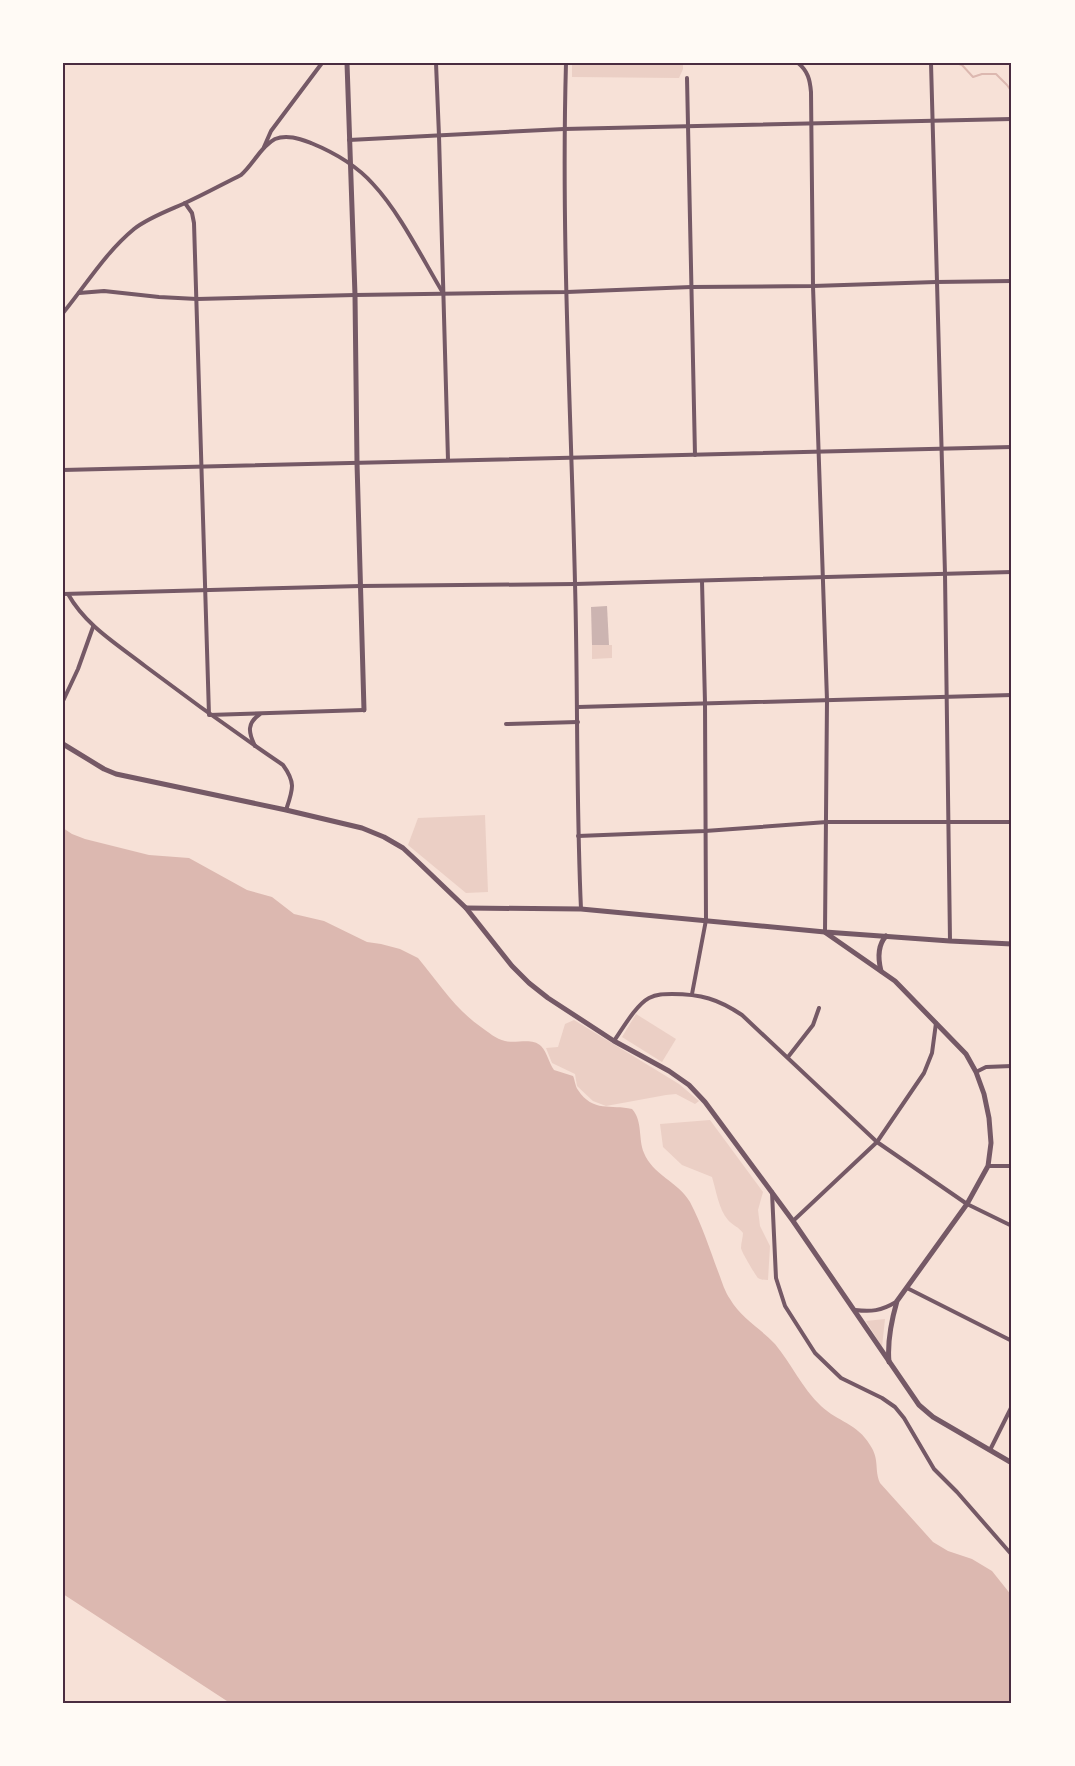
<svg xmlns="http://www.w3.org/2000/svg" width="1075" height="1766" font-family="Poppins,sans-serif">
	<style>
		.green { fill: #ebcfc5 }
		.water { fill: #dcb8b0 }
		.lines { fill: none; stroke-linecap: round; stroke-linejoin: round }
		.stream { stroke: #dcb8b0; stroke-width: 2 }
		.building { fill: #ccb4b1 }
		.minor { stroke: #755966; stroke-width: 4 }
		.tertiary { stroke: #755966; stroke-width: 5 }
		.neatline { fill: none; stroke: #4a2c40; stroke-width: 2 }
	</style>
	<rect width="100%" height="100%" fill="#f7e1d7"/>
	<!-- green -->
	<g class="green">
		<polygon points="572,63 683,63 683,69 679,78 572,77"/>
		<polygon points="592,645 612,645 612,658 592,659"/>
		<polygon points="485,815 488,892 466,893 408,845 418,818"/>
		<polygon points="636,1014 676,1039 662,1062 622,1037"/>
		<polygon points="574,1020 679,1084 699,1101 695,1104 676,1094 666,1095 606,1106 593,1101 577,1086 575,1074 552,1063 546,1048 558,1047 565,1024"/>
		<path d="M 710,1120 L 763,1192 L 758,1210 L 760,1226 L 770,1246 L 768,1280 C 765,1280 761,1280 758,1278 C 756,1276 741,1251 741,1248 C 741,1243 743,1237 743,1233 C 739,1227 732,1225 728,1220 C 719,1210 716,1190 712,1177 L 682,1165 L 663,1147 L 660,1124 Z"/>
		<polygon points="885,1319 882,1347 866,1321"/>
	</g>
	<!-- water -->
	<path class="water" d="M 63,828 L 72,834 L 85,839 L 149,855 L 189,858 L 247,890 L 272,897 L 294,914 L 324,921 L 367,942 L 381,944 L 400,949 L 418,958 C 438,982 455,1009 481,1027 C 488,1032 496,1039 505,1041 C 516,1044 532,1037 541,1046 C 547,1052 549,1063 554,1070 L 573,1076 C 575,1080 575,1086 578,1090 C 593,1113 611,1104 632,1109 C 643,1121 638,1139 644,1153 C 652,1174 678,1182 690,1202 C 702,1225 710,1250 719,1274 C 722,1282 725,1292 730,1299 C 741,1318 760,1328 775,1344 C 791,1363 802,1388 821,1406 C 838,1422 857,1423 870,1445 C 880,1460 874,1469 880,1483 L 933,1542 L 948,1551 L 972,1559 L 992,1571 L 1012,1596 L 1012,1703 L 230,1703 L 63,1594 Z"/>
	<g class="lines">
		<!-- stream -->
		<polyline class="stream" points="956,63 962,65 973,77 982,74 996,74 1007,85 1012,92"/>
	</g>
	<!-- building -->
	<polygon class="building" points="607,606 609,645 592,645 591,607"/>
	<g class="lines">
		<!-- minor -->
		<g class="minor">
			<polyline points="436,63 439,136 448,460"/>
			<path d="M 566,63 C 561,236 571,410 575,583 C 578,692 576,801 581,909"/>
			<path d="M 798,63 C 808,71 810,80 811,92 L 813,286 L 827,700 L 825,932"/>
			<polyline points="931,63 945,574 950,941"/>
			<polyline points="687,78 695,455"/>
			<polyline points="349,140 564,129 1012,119"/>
			<polyline points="264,147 271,131 322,63"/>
			<polyline points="185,203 192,213 194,223 209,715 364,710"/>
			<polyline points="79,293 104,291 159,297 197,299 355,295 567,292 691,287 813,286 936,282 1012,281"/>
			<path d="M 63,313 C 86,285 105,253 134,229 C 148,218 167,211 183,204 C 203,195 221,185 241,175 C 253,165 261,146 275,139 C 287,134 300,139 311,143 C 333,152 357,166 373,184 C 400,213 422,258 443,293"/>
			<polyline points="63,470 1012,447"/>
			<polyline points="63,594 361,586 575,584 1012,572"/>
			<path d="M 68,594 C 86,626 117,644 145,666 C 190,700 236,733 283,765 C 296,783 293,789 286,810"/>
			<polyline points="63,701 78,669 93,627"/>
			<polyline points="578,707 1012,695"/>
			<polyline points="506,724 578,722"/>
			<path d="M 255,746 C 248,732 247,723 260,714"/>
			<polyline points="578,836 705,831 827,822 1012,822"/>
			<polyline points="692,994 706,920 705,703 702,581"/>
			<path d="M 614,1041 C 623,1028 636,1005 649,998 C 657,994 664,994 672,994 C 701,994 718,999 742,1015 L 877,1142 L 967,1204 L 1012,1226"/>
			<polyline points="788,1057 813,1025 819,1008"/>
			<polyline points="976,1072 986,1067 1012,1066"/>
			<polyline points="988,1166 1012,1166"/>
			<polyline points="772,1192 776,1278 785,1306 815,1353 841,1378 882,1398 895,1407 904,1418 934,1469 957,1492 1012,1555"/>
			<polyline points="793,1221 877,1142 924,1073 932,1053 936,1023"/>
			<polyline points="907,1288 1012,1341"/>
			<path d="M 855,1310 C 871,1312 881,1311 896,1302"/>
			<polyline points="990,1450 1012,1406"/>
		</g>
		<!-- tertiary -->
		<g class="tertiary">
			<polyline points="347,63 355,295 357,463 364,710"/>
			<polyline points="63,744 104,769 116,774 286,810 362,828 384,837 403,848 418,862 466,908 512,966 529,983 548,998 614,1041 669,1071 689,1085 705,1102 793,1221 919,1405 933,1417 1012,1463"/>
			<polyline points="466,908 581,909 825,932 950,941 1012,944"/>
			<path d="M 826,933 L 895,981 L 966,1054 L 976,1072 L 984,1094 L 989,1118 L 991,1143 L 988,1166 L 967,1204 L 897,1301 C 891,1322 887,1341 889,1362"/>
			<path d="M 881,971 C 878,959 877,946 886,936"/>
		</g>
	</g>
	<!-- border -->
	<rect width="1075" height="1766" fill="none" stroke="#fffaf5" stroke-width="129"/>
	<rect x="64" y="64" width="946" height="1638" class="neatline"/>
</svg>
